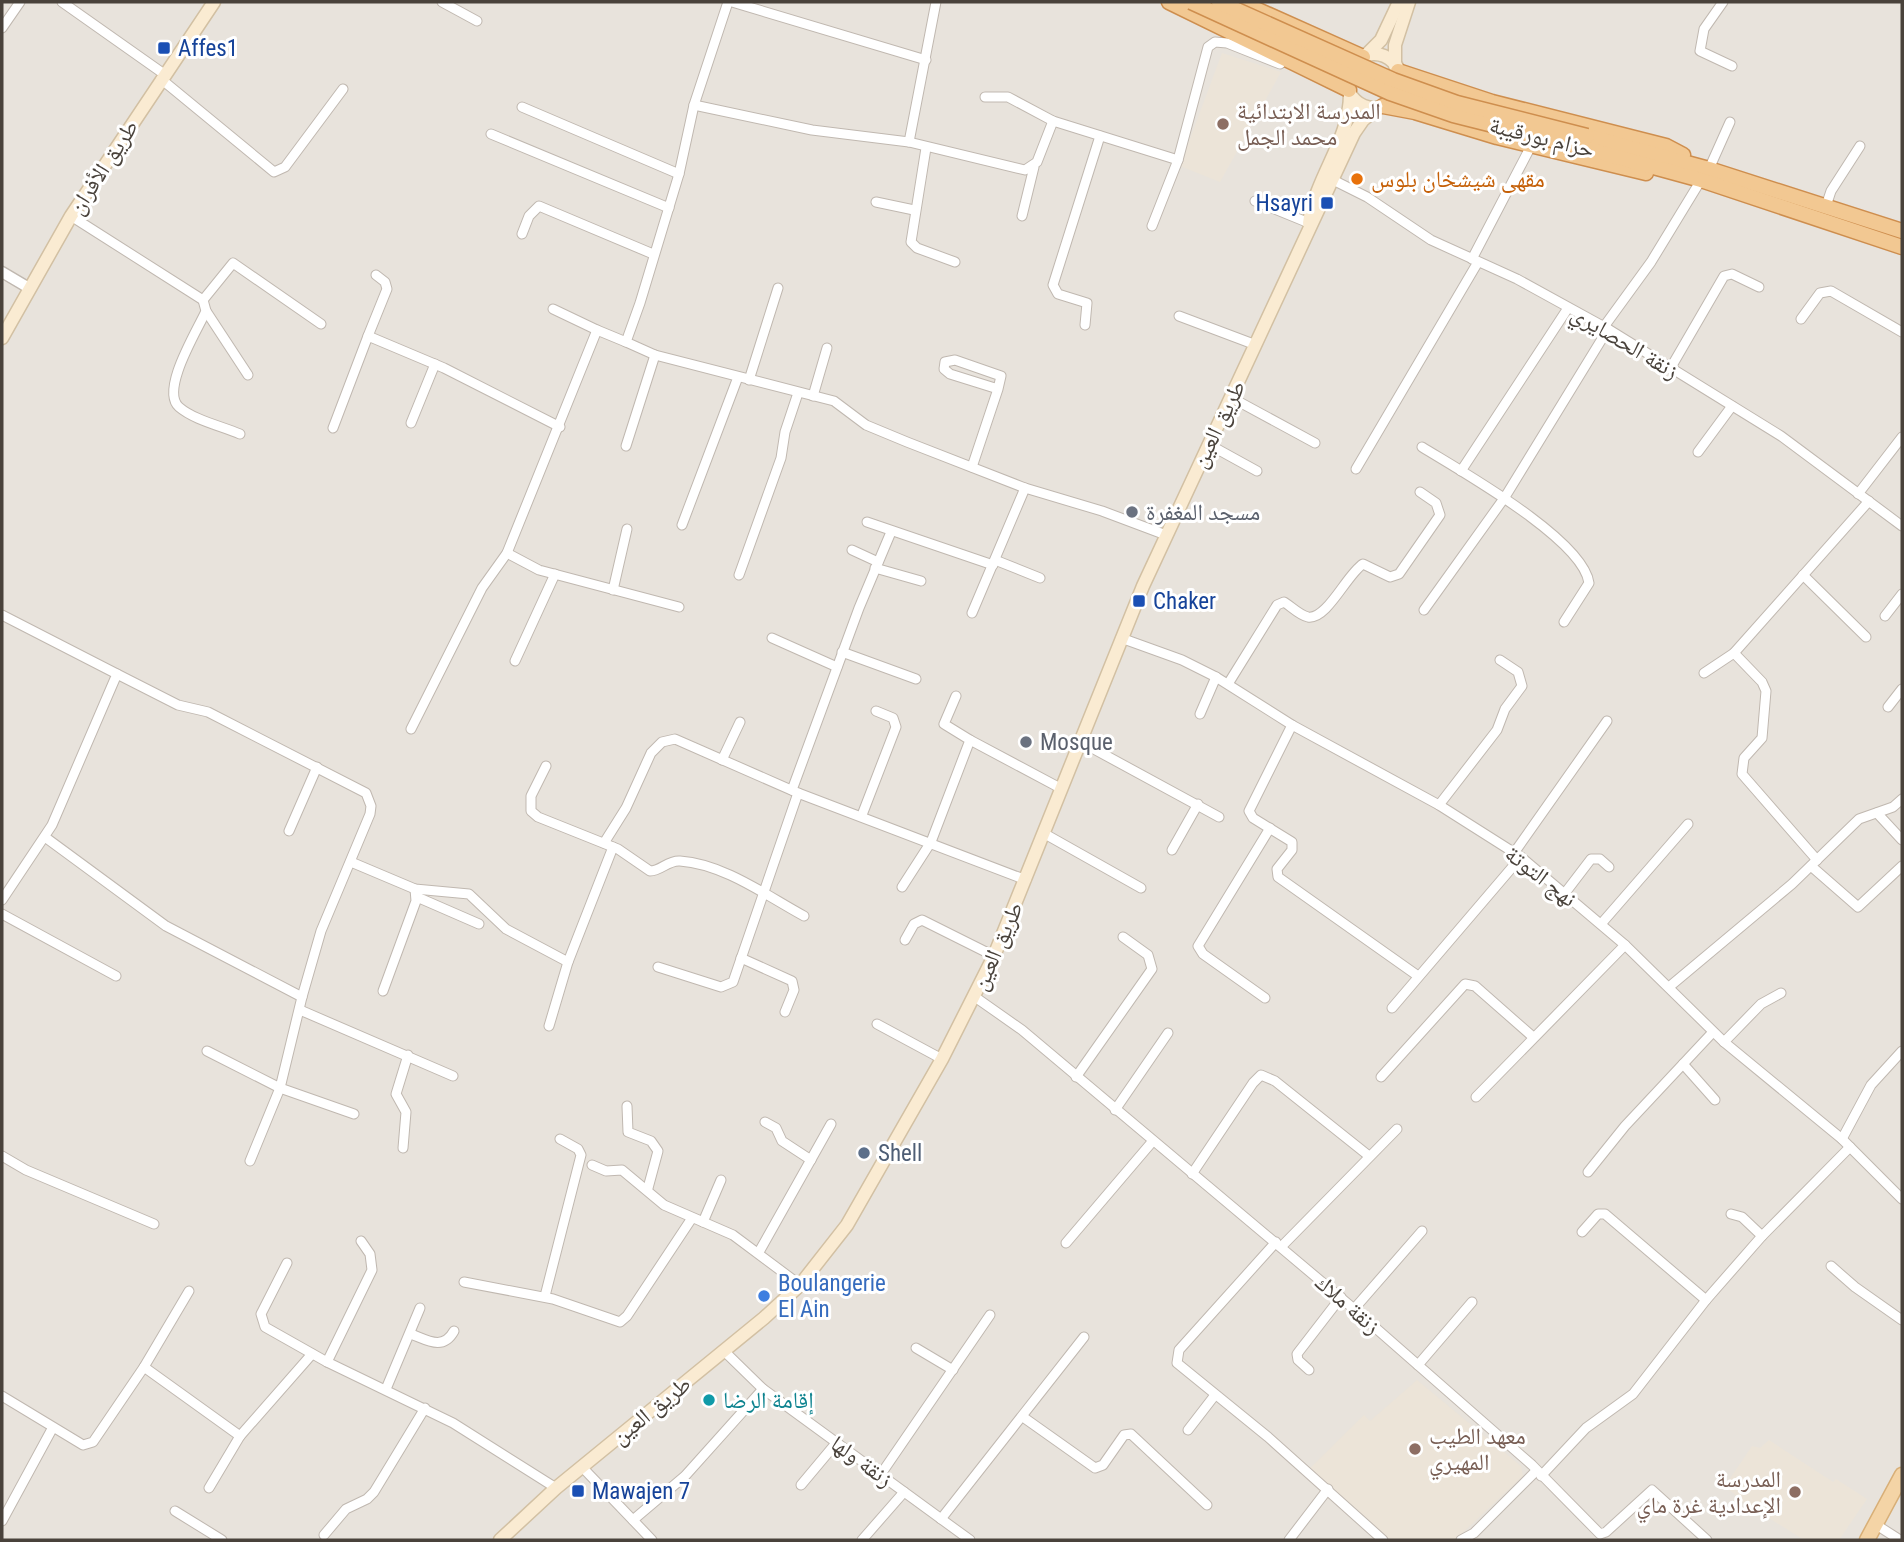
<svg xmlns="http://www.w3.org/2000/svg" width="1904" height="1542" font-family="'Roboto Condensed','Noto Naskh Arabic',sans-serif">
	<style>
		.residential { fill: #e8e3dc }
		.education { fill: #ece4d8 }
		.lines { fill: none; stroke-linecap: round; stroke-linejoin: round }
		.minor-casing { stroke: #c0b8b0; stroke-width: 11 }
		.tertiary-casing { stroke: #c0b8b0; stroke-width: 13 }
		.secondary-casing { stroke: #d2c0a3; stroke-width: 15 }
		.primary-casing { stroke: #d8af77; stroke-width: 17 }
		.trunk-casing { stroke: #ce8e4e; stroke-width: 17 }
		.minor { stroke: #fff; stroke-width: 9 }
		.tertiary { stroke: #fff; stroke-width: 10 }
		.secondary { stroke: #faebd2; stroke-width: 12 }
		.primary { stroke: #f4d4a6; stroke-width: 14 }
		.trunk { stroke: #f2c892; stroke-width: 14 }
		.trunk-bridge-casing { stroke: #ce8e4e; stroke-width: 17; stroke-linecap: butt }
		.trunk-bridge { stroke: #f2c892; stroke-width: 14 }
		.transit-dot { fill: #1a4fb4; stroke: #fff; stroke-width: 2.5 }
		.education-dot { fill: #8d6e63; stroke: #fff; stroke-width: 2.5 }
		.food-dot { fill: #e8710a; stroke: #fff; stroke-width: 2.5 }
		.worship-dot { fill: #6b7280; stroke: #fff; stroke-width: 2.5 }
		.service-dot { fill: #5c6f8a; stroke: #fff; stroke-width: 2.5 }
		.shop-dot { fill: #3f7fe0; stroke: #fff; stroke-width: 2.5 }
		.culture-dot { fill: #0f9aa8; stroke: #fff; stroke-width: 2.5 }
		.labels { text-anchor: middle; stroke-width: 6; stroke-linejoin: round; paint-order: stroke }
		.transit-label { font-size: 23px; fill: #164399; stroke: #fff; text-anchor: start }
		.education-label { font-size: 23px; fill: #785e54; stroke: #fff; text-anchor: start }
		.street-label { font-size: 23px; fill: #49423b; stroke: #fff }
		.food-label { font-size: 23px; fill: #c56008; stroke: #fff; text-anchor: start }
		.worship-label { font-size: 23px; fill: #5b616d; stroke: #fff; text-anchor: start }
		.service-label { font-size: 23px; fill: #4e5e75; stroke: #fff; text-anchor: start }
		.shop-label { font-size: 23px; fill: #366cbe; stroke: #fff; text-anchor: start }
		.culture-label { font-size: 23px; fill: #0d838f; stroke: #fff; text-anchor: start }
	</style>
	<rect width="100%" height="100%" fill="#f5f1ed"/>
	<!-- residential -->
	<rect class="residential" x="2" y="2" width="1900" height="1538"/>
	<!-- education -->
	<g class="education">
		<polygon points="1222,53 1281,72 1220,182 1180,166"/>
		<polygon points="1417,1380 1521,1466 1523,1476 1455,1540 1391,1540 1310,1468 1364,1415 1370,1421"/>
		<polygon points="1769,1440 1833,1482 1836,1479 1867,1499 1839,1540 1804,1540 1742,1501 1725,1486 1752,1446 1760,1448"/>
	</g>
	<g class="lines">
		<defs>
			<g id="minor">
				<polyline points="62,2 164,74"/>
				<polyline points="442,2 477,21"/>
				<polyline points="728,2 694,105 679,174 640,303 626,342 655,355 834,401 866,425 907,442 1025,488 1102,511 1166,535"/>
				<polyline points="732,2 926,60"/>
				<polyline points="1723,2 1704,29 1700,51 1732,66"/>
				<polyline points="2,28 20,2"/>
				<polyline points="161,79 274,172 285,167 343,89"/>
				<polyline points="985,97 1008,97 1053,121 1178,160"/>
				<polyline points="694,105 812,130 909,142 1025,170 1037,162 1053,121"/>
				<polyline points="522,107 679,174"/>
				<polyline points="491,134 669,208"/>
				<polyline points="909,142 936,2"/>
				<polyline points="926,148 911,242 917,248 955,262"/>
				<polyline points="1709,169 1730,122"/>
				<polyline points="1333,180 1367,197 1431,240 1517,279 1608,329 1781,436 1902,526"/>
				<polyline points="1255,201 1309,223"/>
				<polyline points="876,202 914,210"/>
				<polyline points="1826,206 1831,191 1860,146"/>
				<polyline points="71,216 203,300 233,263 321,324"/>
				<polyline points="1022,216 1034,167"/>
				<polyline points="1152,226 1178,160 1208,47 1215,42 1227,43 1280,64 1287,58"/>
				<polyline points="522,234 529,216 539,206 653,254"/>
				<polyline points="1472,259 1531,146"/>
				<path d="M 203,300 L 206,311 C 197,331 160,390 179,407 C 194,420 221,426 240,434"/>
				<polyline points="553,309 597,330"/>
				<polyline points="206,311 248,375"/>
				<polyline points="1179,316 1256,345"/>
				<polyline points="1801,319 1820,293 1831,291 1902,332"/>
				<polyline points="1085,325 1087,303 1058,294 1053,285 1100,136"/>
				<polyline points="1603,328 1651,262 1701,180"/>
				<polyline points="368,336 387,289 385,282 376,275"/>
				<polyline points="1670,369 1724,276 1732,274 1759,287"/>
				<polyline points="749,380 778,288"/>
				<polyline points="813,396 827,348"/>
				<polyline points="1232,398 1315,443"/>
				<polyline points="411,423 435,364"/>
				<polyline points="333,428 368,336 444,368 560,427"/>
				<polyline points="1208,444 1257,471"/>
				<polyline points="626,446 655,355"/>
				<path d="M 1422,447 C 1459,470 1583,539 1589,583 L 1564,622"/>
				<polyline points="1698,452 1732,406"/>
				<polyline points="972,467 998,389 1001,376 955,360 945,362 944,369 950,374 998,389"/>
				<polyline points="1356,469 1478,262"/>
				<polyline points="1461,471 1568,308"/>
				<polyline points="1858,494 1902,437"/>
				<polyline points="867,522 993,565"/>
				<polyline points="682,525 738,377"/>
				<polyline points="852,550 878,562"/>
				<polyline points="507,553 539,570 679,607"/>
				<polyline points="995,560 1040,578"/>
				<polyline points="875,568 921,581"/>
				<polyline points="739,575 781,458 785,432 798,393"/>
				<polyline points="1803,575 1866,637"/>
				<polyline points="613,590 627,529"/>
				<polyline points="1424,610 1505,497 1608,329"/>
				<polyline points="972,613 1025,488"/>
				<polyline points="2,615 117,674 52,825 2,900"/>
				<polyline points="1885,616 1902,594"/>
				<polyline points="772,638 837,667"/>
				<polyline points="1121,638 1182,660 1216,677 1292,725 1439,805 1521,857 1625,945 1724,1042 1842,1139 1902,1199"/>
				<polyline points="842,652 916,679"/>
				<polyline points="1734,653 1762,682 1766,691 1762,738 1744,758 1742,774 1817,860"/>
				<polyline points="515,661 555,574"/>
				<polyline points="1704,673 1734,653 1869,501"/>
				<polyline points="117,674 178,705 208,712 366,793 371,806 370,814 321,931 302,997"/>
				<path d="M 1228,684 L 1277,605 L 1284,602 C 1292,607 1299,615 1308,617 C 1327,620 1347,574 1363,564 L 1390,577 L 1399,574 L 1440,515 L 1436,503 L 1420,492"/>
				<polyline points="1888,707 1902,689"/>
				<polyline points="1200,714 1216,677"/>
				<polyline points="1292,725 1249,811 1253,818 1292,842 1292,850 1277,869 1278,877 1418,976"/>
				<polyline points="411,729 482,588 507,553 597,330 626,342"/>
				<polyline points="970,740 1062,789"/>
				<polyline points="1081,742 1219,817"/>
				<polyline points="722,760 740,722"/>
				<path d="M 546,766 L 531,796 L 531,811 L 538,817 L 618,849 L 650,871 C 661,871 668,860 680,861 C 724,864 767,896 804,916"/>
				<polyline points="792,790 859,608 891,532"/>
				<polyline points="1439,805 1497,730 1505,709 1522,686 1518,672 1500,660"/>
				<polyline points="1877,813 1902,840"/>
				<polyline points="862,815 896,727 893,718 876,711"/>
				<polyline points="289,831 317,767"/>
				<polyline points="1045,834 1141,888"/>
				<polyline points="45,837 166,926 302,997 280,1088 250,1161"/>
				<polyline points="604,843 626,808 651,753 662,742 675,739 798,793 1026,880"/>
				<polyline points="1172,850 1198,804"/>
				<polyline points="1514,853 1607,721"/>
				<polyline points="351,862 415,889 469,894 506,929 568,962"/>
				<polyline points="1811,866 1858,907 1902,866"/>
				<polyline points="902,887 931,842 970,740 944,724 956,696"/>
				<polyline points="1565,893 1591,859 1600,859 1609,867"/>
				<polyline points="417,897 479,924"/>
				<polyline points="2,914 116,976"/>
				<polyline points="1601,924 1688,824"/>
				<polyline points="905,940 914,924 922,920 994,956"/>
				<polyline points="741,958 792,981 794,990 785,1012"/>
				<polyline points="658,967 721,987 733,982 798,793"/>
				<polyline points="1669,987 1792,884 1859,819 1893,807 1902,799"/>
				<polyline points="383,991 416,901 415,889"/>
				<polyline points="975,997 1022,1030 1354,1309 1532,1465 1600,1534 1606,1532 1652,1490 1707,1540"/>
				<polyline points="1265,998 1203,954 1198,946 1270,828"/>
				<polyline points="1392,1008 1521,857"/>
				<polyline points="300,1010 453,1076"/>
				<polyline points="877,1024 942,1059"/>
				<polyline points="549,1026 568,962 613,847"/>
				<polyline points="1724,1042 1761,1004 1781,993"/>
				<polyline points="207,1051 280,1088 354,1114"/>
				<polyline points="1683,1064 1715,1100"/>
				<polyline points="1076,1077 1152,969 1148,955 1123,937"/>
				<polyline points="1381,1077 1465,984 1475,986 1533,1037"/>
				<polyline points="1476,1097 1625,945"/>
				<polyline points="627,1106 628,1132 651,1141 658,1151 648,1188"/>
				<polyline points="1115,1110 1168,1033"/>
				<polyline points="765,1122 776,1128 782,1141 811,1160"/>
				<polyline points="1842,1139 1871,1085 1902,1051"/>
				<polyline points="403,1148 406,1112 396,1094 408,1055"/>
				<polyline points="2,1156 26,1170 154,1224"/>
				<polyline points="592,1165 606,1171 622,1170 664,1205 733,1235 800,1285"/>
				<polyline points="1588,1172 1625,1126 1713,1032"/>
				<polyline points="1192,1174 1253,1083 1261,1075 1275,1081 1369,1156"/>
				<polyline points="1731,1214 1742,1217 1762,1236"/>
				<polyline points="703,1222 721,1180"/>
				<polyline points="1582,1232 1598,1214 1605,1214 1706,1300"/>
				<polyline points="1276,1242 1179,1350 1177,1363 1268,1437 1383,1540"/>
				<polyline points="1066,1243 1152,1142"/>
				<polyline points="1281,1247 1397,1129"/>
				<polyline points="759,1252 831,1124"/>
				<polyline points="287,1263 261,1314 265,1327 327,1362 453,1423 556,1488"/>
				<polyline points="1831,1266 1855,1287 1902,1320"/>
				<polyline points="464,1282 553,1299 620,1322 627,1316 692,1218"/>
				<polyline points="545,1296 581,1155 578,1149 560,1139"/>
				<polyline points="1354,1309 1422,1231"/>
				<path d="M 411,1334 C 427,1340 443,1351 454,1331"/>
				<polyline points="916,1348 953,1370"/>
				<polyline points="724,1351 763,1389 970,1540"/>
				<polyline points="327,1362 372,1270 370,1254 361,1241"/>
				<polyline points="1418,1365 1472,1302"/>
				<polyline points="144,1367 189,1291"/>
				<polyline points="1309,1370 1298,1360 1297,1354 1341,1297"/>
				<polyline points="386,1389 420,1308"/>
				<polyline points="2,1396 83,1445 93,1442 144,1367 240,1436"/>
				<polyline points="1023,1417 1095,1468 1103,1465 1124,1435 1131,1434 1207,1505"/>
				<polyline points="1188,1430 1215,1395"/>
				<polyline points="582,1467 652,1540"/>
				<polyline points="881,1474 990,1315"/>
				<polyline points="1541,1476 1586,1428 1633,1394 1706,1300 1762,1236 1850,1147"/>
				<polyline points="801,1485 837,1442"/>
				<polyline points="209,1488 240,1436 312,1354"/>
				<polyline points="175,1511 222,1540"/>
				<polyline points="941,1519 1084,1337"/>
				<polyline points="633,1520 685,1476 763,1389"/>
				<polyline points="2,1521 52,1429"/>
				<polyline points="1875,1524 1900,1540"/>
				<polyline points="324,1535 346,1509 367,1499 374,1492 425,1408"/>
				<polyline points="862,1540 904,1492"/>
				<polyline points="1289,1540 1328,1489"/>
				<polyline points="1461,1540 1474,1533 1536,1471"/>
			</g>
			<polyline id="tertiary" points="2,272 29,288"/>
			<g id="secondary">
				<circle cx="1374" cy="81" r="27"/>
				<polyline points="1366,55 1381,40 1399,2"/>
				<polyline points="1395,66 1395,45 1409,2"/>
				<path d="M 1309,223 C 1315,178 1350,140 1350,94"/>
				<polyline points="2,338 71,216 214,2"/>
				<polyline points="500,1540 556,1488 764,1318 800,1285 847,1225 942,1059 994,956 1143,586 1354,133 1363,120 1379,107"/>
			</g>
			<polyline id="primary" points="1867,1540 1902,1475"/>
			<g id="trunk">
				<polyline points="1169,2 1349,90"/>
				<polyline points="1240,2 1363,57"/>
				<polyline points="1398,71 1492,102 1666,146 1683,155"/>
				<polyline points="1383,106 1415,112 1497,137 1646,173"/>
				<polyline points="1587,136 1709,169 1902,231"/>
				<polyline points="1584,148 1701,180 1902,247"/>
			</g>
		</defs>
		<!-- minor casing -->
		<use href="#minor" class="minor-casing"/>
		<!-- tertiary casing -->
		<use href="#tertiary" class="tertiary-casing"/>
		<!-- secondary casing -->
		<use href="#secondary" class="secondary-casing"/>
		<!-- primary casing -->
		<use href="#primary" class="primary-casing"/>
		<!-- trunk casing -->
		<use href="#trunk" class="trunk-casing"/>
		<!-- minor -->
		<use href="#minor" class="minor"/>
		<!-- tertiary -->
		<use href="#tertiary" class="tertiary"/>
		<!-- secondary -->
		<use href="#secondary" class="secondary"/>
		<!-- primary -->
		<use href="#primary" class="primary"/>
		<!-- trunk -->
		<use href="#trunk" class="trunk"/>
		<defs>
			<g id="trunk-bridge">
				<polyline points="1191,2 1390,93 1453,115 1584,148"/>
				<polyline points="1219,2 1393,80 1457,103 1587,136"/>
			</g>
		</defs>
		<!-- trunk-bridge casing -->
		<use href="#trunk-bridge" class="trunk-bridge-casing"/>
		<!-- trunk-bridge -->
		<use href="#trunk-bridge" class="trunk-bridge"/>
	</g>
	<!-- markers -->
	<g class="transit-dot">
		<rect x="157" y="41" width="14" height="14" rx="3.5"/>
		<rect x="1320" y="196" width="14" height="14" rx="3.5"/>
		<rect x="1132" y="594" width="14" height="14" rx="3.5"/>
		<rect x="571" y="1484" width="14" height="14" rx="3.5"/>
	</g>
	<g class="education-dot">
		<circle cx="1223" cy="124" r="7"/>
		<circle cx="1415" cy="1449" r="7"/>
		<circle cx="1795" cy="1492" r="7"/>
	</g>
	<circle class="food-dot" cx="1357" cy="179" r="7"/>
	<g class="worship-dot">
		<circle cx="1132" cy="512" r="7"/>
		<circle cx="1026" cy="742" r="7"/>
	</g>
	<circle class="service-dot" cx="864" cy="1153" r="7"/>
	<circle class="shop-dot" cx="764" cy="1296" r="7"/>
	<circle class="culture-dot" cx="709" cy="1400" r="7"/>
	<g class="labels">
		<!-- transit labels -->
		<g class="transit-label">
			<text x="178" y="56">Affes1</text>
			<text x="1313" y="211" text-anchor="end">Hsayri</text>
			<text x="1153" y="609">Chaker</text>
			<text x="592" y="1499">Mawajen 7</text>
		</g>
		<!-- education labels -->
		<g class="education-label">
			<text x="1237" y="119">المدرسة الابتدائية<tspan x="1237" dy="26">محمد الجمل</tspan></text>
			<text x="1429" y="1444">معهد الطيب<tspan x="1429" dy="26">المهيري</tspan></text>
			<text x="1781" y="1487" text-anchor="end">المدرسة<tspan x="1781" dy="26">الإعدادية غرة ماي</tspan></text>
		</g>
		<!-- street labels -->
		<g class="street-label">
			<text transform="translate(1542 137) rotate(14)" y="8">حزام بورقيبة</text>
			<text transform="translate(103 167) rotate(-57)" y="8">طريق الأفران</text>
			<text transform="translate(1625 342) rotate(31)" y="8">زنقة الحصايري</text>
			<text transform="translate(1218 424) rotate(-64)" y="8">طريق العين</text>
			<text transform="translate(1541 876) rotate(38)" y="8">نهج التوتة</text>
			<text transform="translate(997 946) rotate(-66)" y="8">طريق العين</text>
			<text transform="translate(1348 1304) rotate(41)" y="8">زنقة ملاك</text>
			<text transform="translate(651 1410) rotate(-39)" y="8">طريق العين</text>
			<text transform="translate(862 1461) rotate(36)" y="8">زنقة ولها</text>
		</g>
		<!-- food labels -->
		<g class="food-label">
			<text x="1371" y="187">مقهى شيشخان بلوس</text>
		</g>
		<!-- worship labels -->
		<g class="worship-label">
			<text x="1146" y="520">مسجد المغفرة</text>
			<text x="1040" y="750">Mosque</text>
		</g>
		<!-- service labels -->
		<g class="service-label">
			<text x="878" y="1161">Shell</text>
		</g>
		<!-- shop labels -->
		<g class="shop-label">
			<text x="778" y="1291">Boulangerie<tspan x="778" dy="26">El Ain</tspan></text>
		</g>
		<!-- culture labels -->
		<g class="culture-label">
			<text x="723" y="1408">إقامة الرضا</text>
		</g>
	</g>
	<!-- border -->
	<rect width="1904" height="1542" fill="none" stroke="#49423b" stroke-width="7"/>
</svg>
